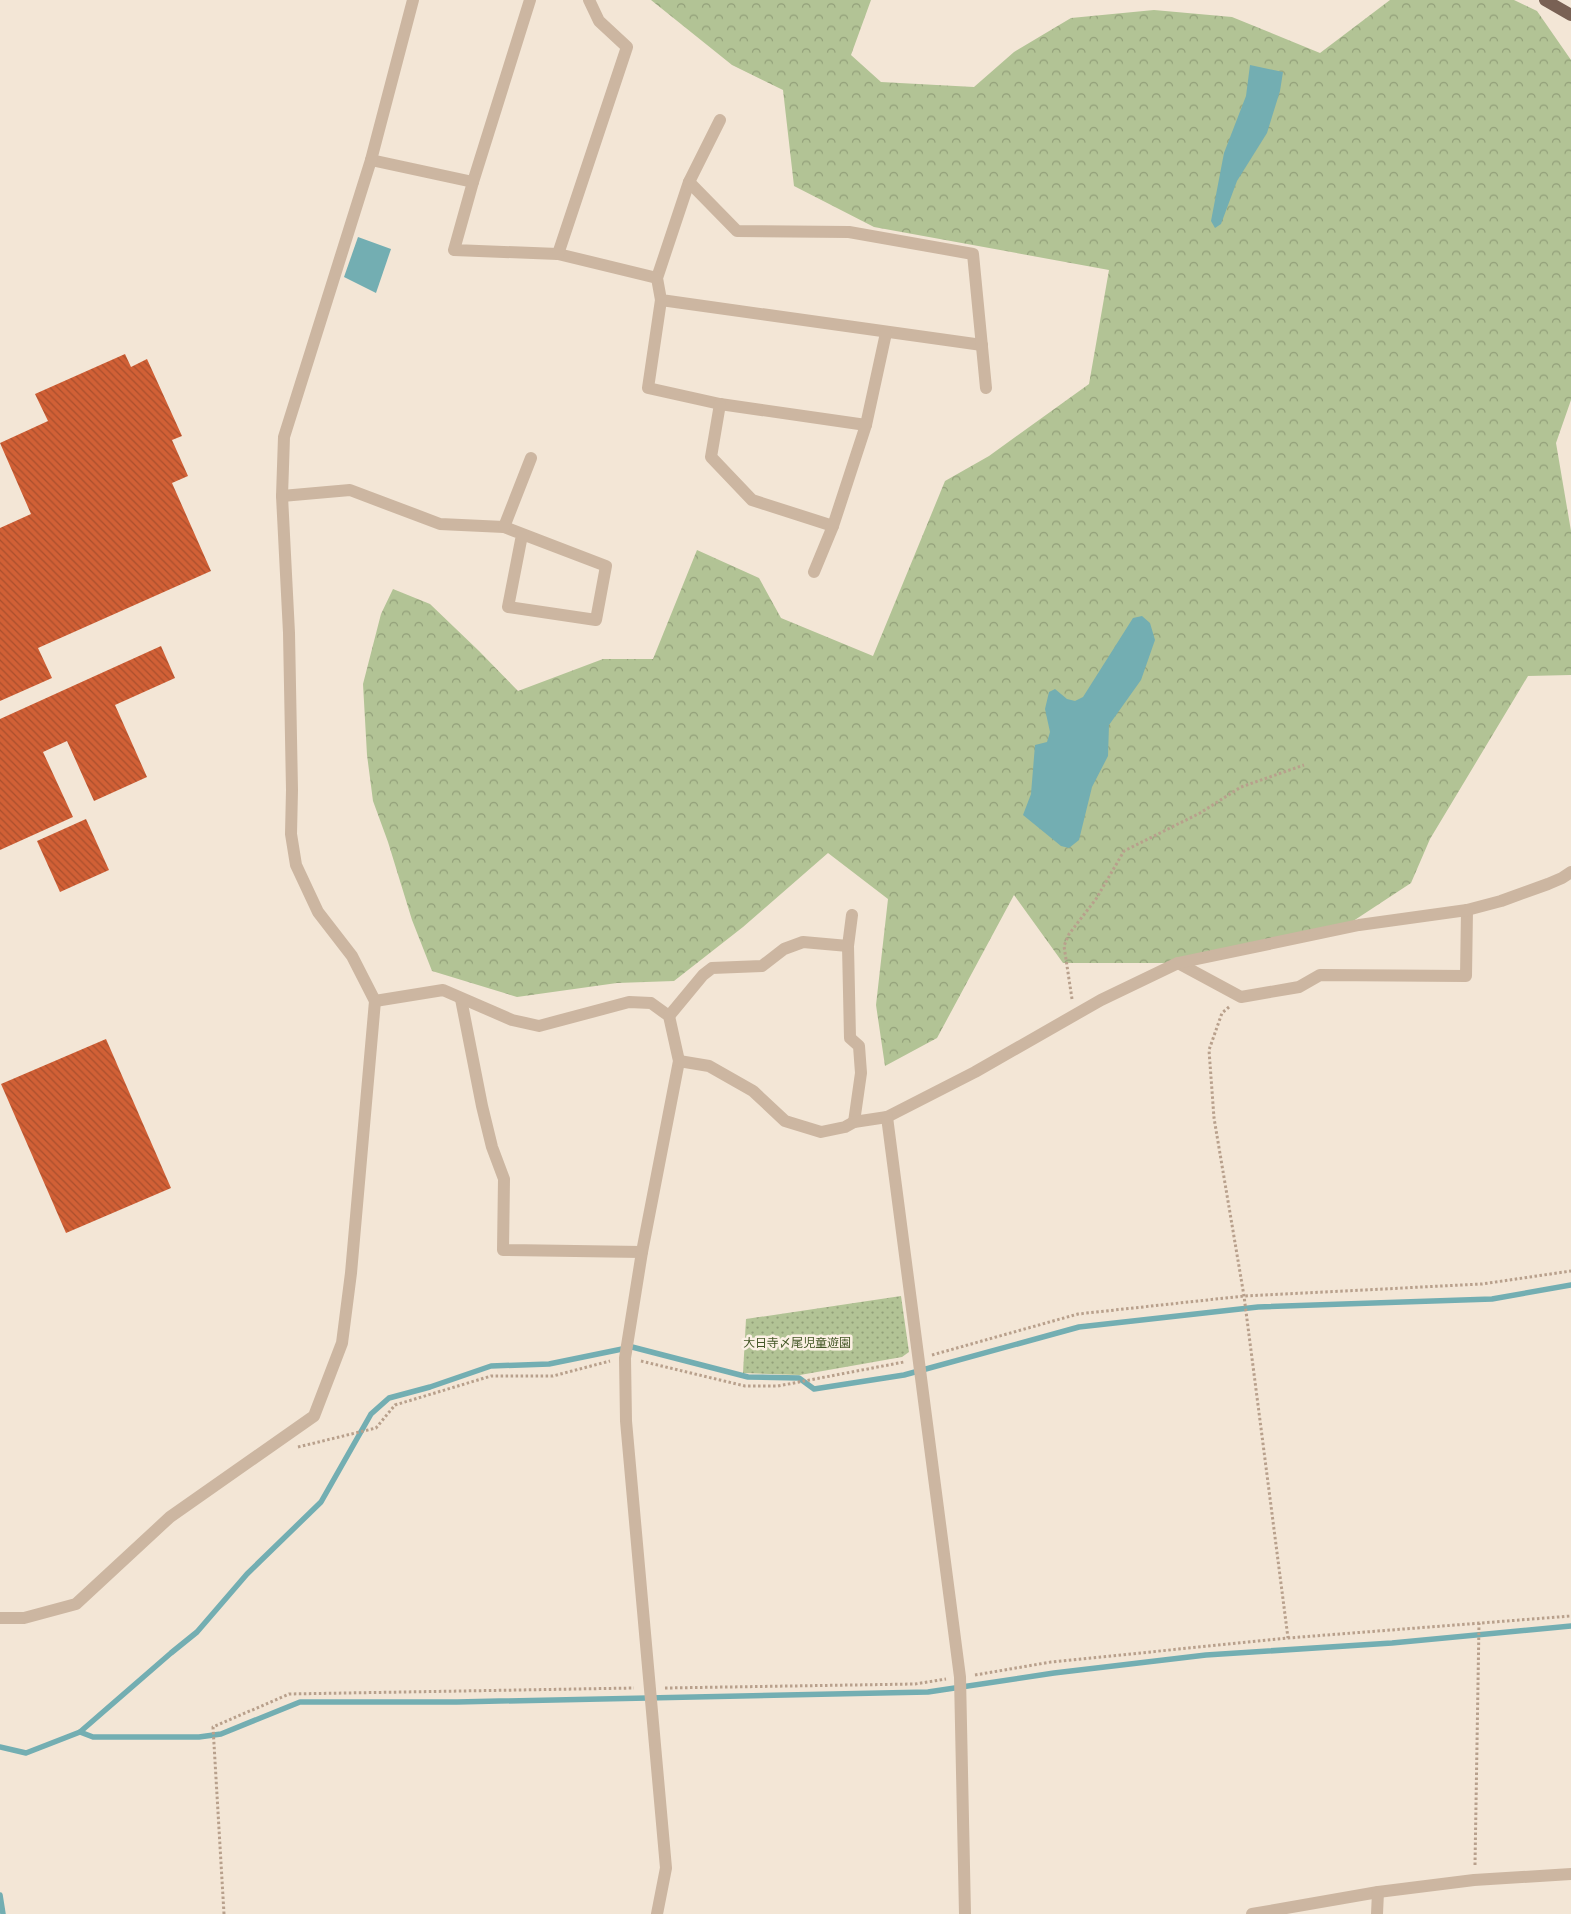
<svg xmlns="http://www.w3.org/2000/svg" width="1571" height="1914" font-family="Barlow,'Noto Sans JP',sans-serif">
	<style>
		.green { fill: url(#green-dots) }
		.forest { fill: url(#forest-crowns) }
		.water { fill: #73aeb2 }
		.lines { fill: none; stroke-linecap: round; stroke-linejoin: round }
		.stream { stroke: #73aeb2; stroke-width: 5.5 }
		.building { fill: url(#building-back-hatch) }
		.path { stroke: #b8a08c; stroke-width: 3; stroke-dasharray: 2.5 2.5; stroke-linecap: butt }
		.minor { stroke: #ccb6a1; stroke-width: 12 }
		.major { stroke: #796154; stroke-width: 12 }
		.labels { text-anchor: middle; stroke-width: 5; stroke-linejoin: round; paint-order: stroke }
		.park-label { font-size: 12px; fill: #435626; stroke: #fbf0e3 }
	</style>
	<defs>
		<pattern id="green-dots" width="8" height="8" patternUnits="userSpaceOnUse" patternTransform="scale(1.25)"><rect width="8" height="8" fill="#b2c395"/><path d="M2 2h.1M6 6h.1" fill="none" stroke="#929f79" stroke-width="1.8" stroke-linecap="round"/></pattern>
		<pattern id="forest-crowns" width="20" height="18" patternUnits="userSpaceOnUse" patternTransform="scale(1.25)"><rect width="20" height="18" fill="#b2c395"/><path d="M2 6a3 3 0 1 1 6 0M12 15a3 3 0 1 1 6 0" fill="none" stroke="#929f79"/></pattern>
		<pattern id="building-back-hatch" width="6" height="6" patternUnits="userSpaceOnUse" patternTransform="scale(1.25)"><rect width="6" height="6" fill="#d16036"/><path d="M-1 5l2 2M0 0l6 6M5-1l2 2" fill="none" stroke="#aa4f2d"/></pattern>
	</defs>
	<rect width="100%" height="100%" fill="#f3e6d6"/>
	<!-- green -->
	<polygon class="green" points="901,1296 909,1352 902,1357 800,1375 743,1373 746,1319"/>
	<!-- forest -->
	<polygon class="forest" points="651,0 871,0 851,55 881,82 974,87 1014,52 1071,18 1154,10 1232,17 1320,53 1390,0 1514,0 1537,11 1571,60 1571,400 1556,443 1571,531 1571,675 1528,676 1430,839 1411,883 1338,931 1178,963 1063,963 1014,895 937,1038 885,1066 876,1005 888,899 828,853 743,927 674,981 617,983 517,997 432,971 412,920 388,842 373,801 367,755 363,684 381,614 393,589 430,604 479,651 518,691 603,659 653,659 697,550 759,578 781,618 873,656 945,481 989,456 1089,384 1109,270 874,227 794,186 783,90 732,65"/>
	<!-- water -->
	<g class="water">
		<polygon points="1250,65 1283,72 1280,91 1267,133 1237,181 1221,224 1215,228 1211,221 1224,153 1246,96"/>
		<polygon points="358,237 391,249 376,293 344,277"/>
		<polygon points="1142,616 1150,623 1155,640 1141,680 1109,725 1108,756 1092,787 1079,840 1069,848 1061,846 1023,815 1031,794 1035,745 1047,742 1050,732 1045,709 1049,692 1055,689 1067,699 1075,701 1083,697 1133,618"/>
	</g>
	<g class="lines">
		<!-- stream -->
		<g class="stream">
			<polyline points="80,1732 93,1737 199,1737 221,1734 300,1702 457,1702 928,1692 1054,1673 1206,1655 1392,1643 1571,1626"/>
			<polyline points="0,1747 26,1753 80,1732 171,1653 197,1632 247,1574 321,1502 371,1414 389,1398 430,1387 491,1366 549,1364 632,1347 748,1377 799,1378 814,1389 904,1375 1079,1327 1258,1307 1492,1299 1571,1285"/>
			<polyline points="0,1895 3,1914"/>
		</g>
	</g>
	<!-- building -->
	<g class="building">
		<polygon points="125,354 131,367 147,359 182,436 172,440 188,476 172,483 211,571 38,648 52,678 0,701 0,528 31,514 0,443 48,421 35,394"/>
		<polygon points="161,646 175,678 115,705 147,777 94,801 67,741 43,752 73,817 0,850 0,719"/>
		<polygon points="86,819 109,870 60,892 37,841"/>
		<polygon points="106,1039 171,1188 66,1233 1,1084"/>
	</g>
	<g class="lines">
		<!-- path -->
		<g class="path">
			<polyline points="1072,999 1064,946 1069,934 1096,899 1124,851 1200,813 1241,787 1304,765"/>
			<polyline points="1229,1007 1222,1013 1209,1050 1214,1118 1244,1296 1288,1638"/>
			<polyline points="932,1355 1078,1314 1244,1296 1482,1284 1571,1271"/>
			<polyline points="641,1361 745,1386 778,1386 904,1362"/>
			<polyline points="298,1447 376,1428 395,1405 491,1376 553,1376 610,1361"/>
			<polyline points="975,1675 1051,1662 1288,1638 1571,1616"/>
			<polyline points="665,1688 915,1684 946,1679"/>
			<polyline points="1475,1865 1479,1623"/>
			<polyline points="224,1914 213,1727 289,1694 634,1688"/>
		</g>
		<!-- minor -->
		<g class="minor">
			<polyline points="720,120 689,182 657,278 661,300 982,345"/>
			<polyline points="371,160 473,182 454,250 558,254 657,278"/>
			<polyline points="473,182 530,0"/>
			<polyline points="689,182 737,231 849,232 973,254 986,388"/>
			<polyline points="558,254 627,47 599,21 589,0"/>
			<polyline points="661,300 648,388 720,404 866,425"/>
			<polyline points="720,404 711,457 752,500 833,526"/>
			<polyline points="282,496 350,490 440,524 504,527 606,566 596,620 508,607 522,535"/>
			<polyline points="504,527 531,458"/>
			<polyline points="814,572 833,526 866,425 886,333"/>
			<polyline points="852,915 848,946 850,1038 859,1046 861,1073 854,1122"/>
			<polyline points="1178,963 1241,997 1299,987 1320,975 1466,976 1467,910"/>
			<polyline points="461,999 482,1106 492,1147 504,1179 503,1250 642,1252"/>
			<polyline points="375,1001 443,990 512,1020 539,1026 629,1002 651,1003 669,1016 679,1061 642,1252 625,1358 626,1421 666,1868 657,1914"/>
			<polyline points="669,1016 703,975 712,968 762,966 784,949 803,942 848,946"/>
			<polyline points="679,1061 709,1066 753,1091 785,1121 821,1132 845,1127 854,1122 887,1117 975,1072 1101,1000 1178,963 1359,925 1467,910 1501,901 1548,884 1562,878 1571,872"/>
			<polyline points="887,1117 960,1677 965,1914"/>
			<polyline points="0,1618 24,1618 76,1604 170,1517 314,1416 342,1343 351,1273 375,1001 352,956 318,912 296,865 291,834 292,790 289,633 282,496 284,437 371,160 413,0"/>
			<polyline points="1252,1914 1378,1892 1474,1880 1571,1874"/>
			<polyline points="1377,1914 1378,1892"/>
		</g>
		<!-- major -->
		<polyline class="major" points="1545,0 1571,15"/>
	</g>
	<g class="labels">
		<!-- park labels -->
		<g class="park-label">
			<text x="797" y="1347">大日寺〆尾児童遊園</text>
		</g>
	</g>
</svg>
